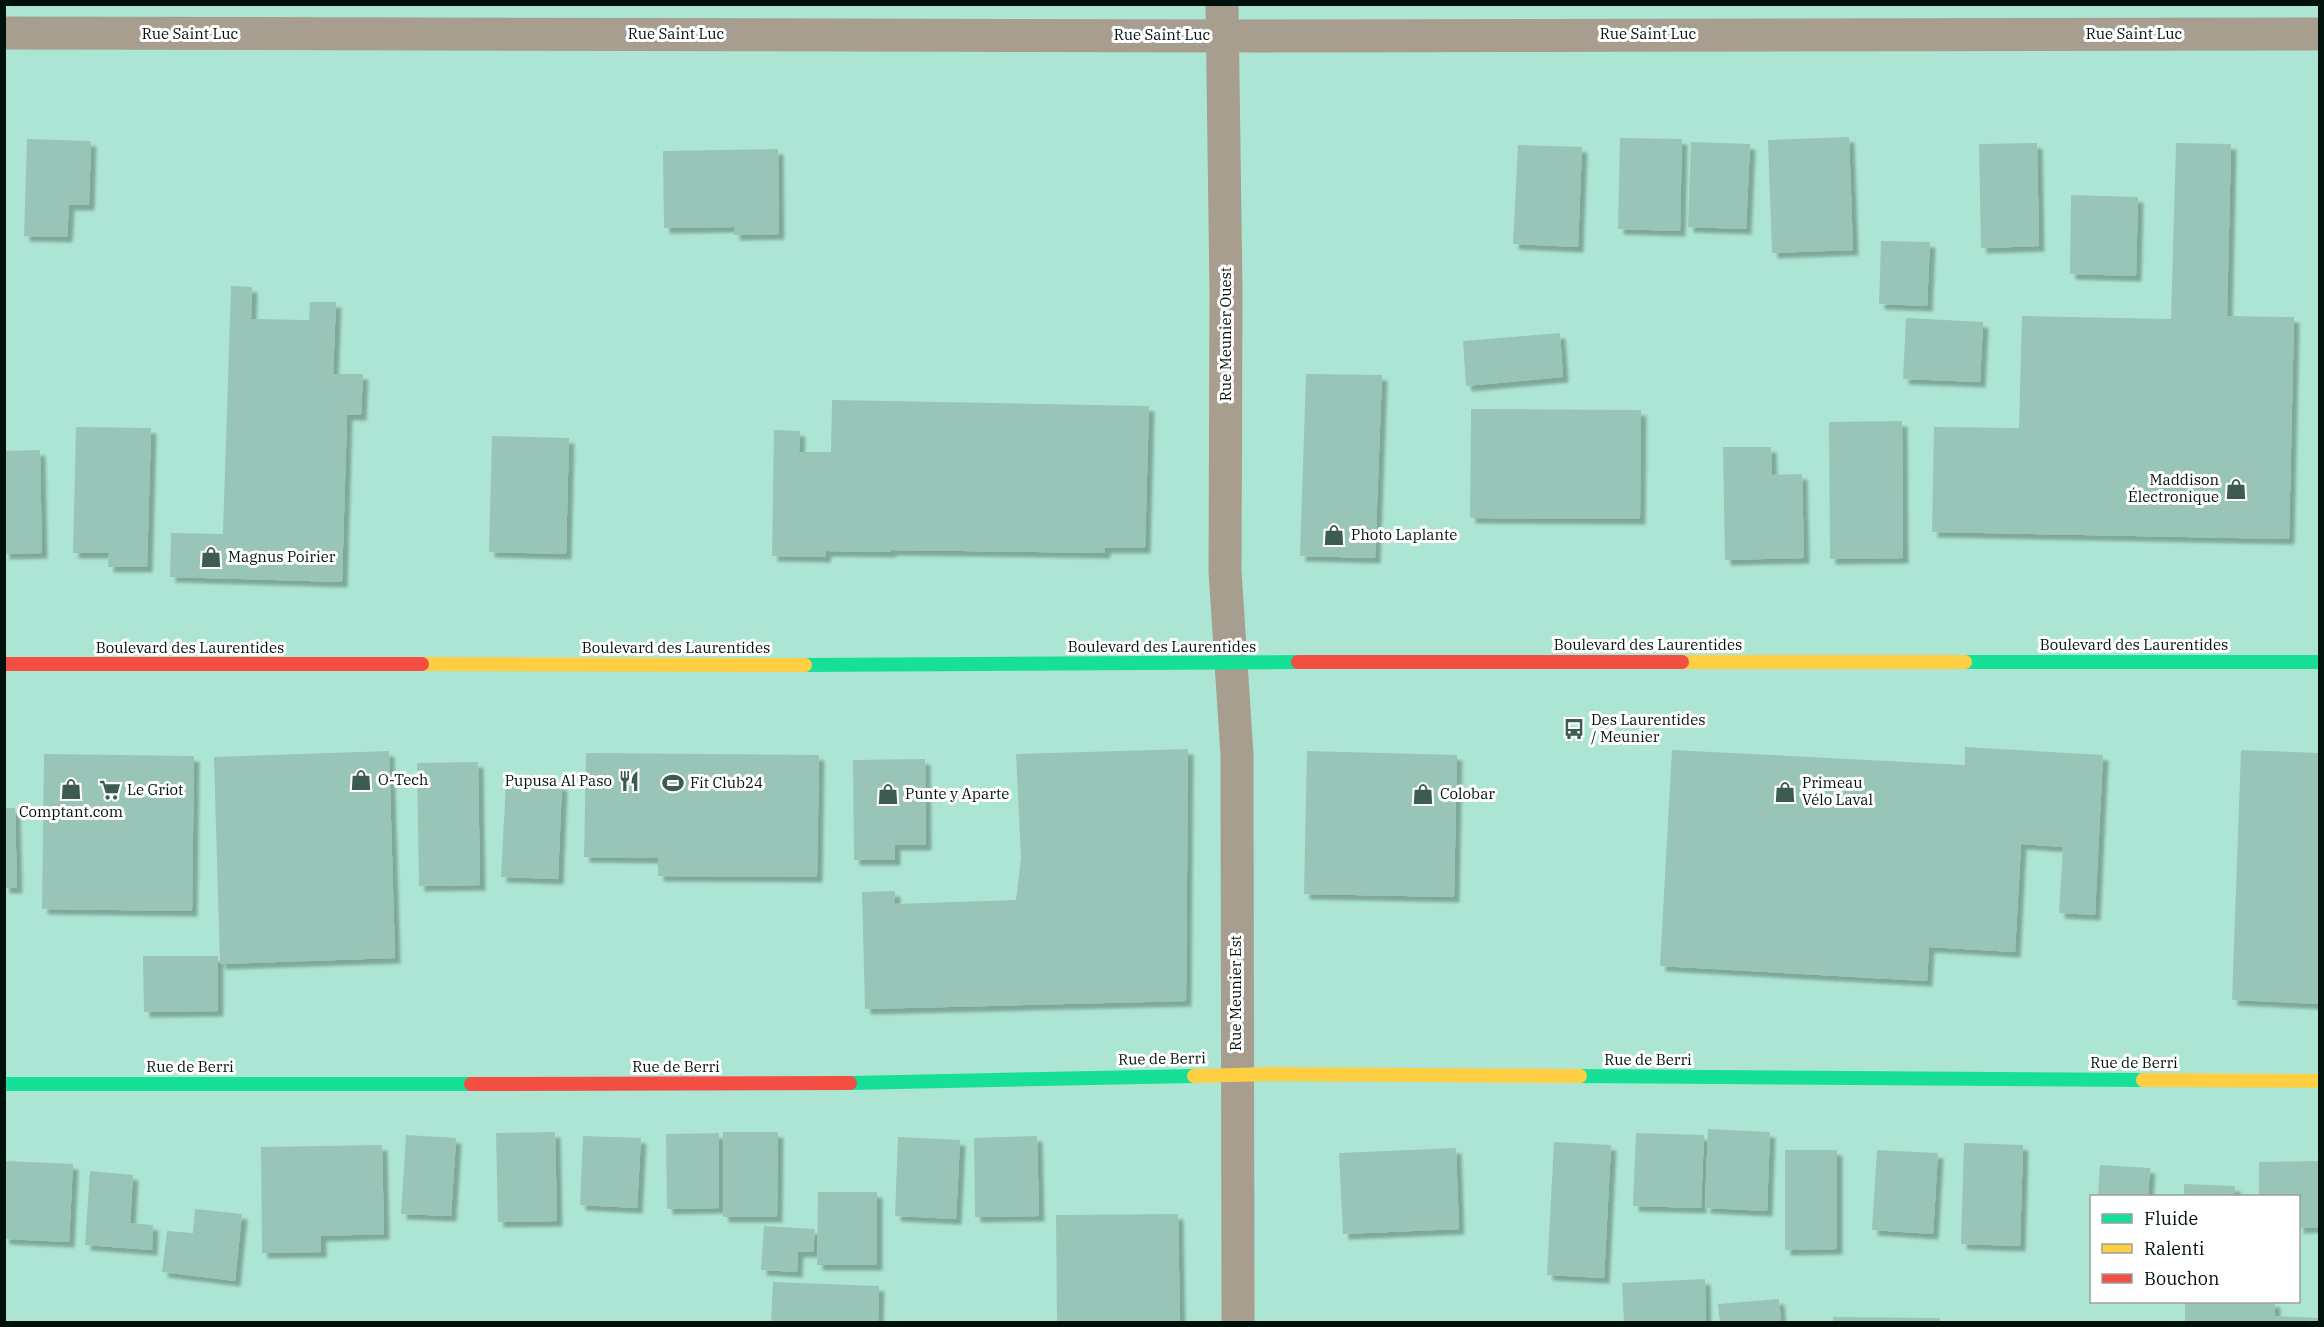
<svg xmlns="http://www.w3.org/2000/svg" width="2324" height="1327" font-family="'IBM Plex Serif',serif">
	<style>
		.building { fill: #99c5b8; filter: url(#shadow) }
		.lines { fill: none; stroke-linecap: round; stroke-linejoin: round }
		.street { stroke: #a89e90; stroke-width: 33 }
		.fast { stroke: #16e098; stroke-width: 14 }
		.slow { stroke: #ffcf43; stroke-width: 14 }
		.jam { stroke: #f24e42; stroke-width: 14 }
		.labels { text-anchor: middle; stroke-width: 6; stroke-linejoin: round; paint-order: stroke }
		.street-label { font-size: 15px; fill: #00110c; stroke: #fff }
		.poi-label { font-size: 15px; fill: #00110c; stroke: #fff; text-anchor: start }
	</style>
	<defs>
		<filter id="shadow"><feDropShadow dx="5.5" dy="5.5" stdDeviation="1.5" flood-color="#0004"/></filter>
	</defs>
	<rect width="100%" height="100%" fill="#ade5d4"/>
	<!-- building -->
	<g class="building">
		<polygon points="1849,137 1853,250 1772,253 1768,140"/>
		<polygon points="1620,138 1682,139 1680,231 1618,229"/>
		<polygon points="27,139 91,141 89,205 69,205 67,237 24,236"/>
		<polygon points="1691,142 1750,144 1746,229 1688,227"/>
		<polygon points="2037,143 2039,246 1981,248 1979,144"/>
		<polygon points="2176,143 2231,144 2227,316 2294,317 2289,539 1932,532 1934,427 2019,428 2022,316 2171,319"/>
		<polygon points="1518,145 1582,147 1578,247 1513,244"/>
		<polygon points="778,149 779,234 734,235 735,227 664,228 663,151"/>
		<polygon points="2071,195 2138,197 2136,276 2070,274"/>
		<polygon points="1881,241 1930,242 1927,306 1879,304"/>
		<polygon points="231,286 252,287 251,319 309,320 310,302 336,302 333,374 363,374 361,415 347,415 342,582 170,577 171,533 223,534"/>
		<polygon points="1906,318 1983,322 1980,382 1903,379"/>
		<polygon points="1560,333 1563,377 1466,386 1463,341"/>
		<polygon points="1306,374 1382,375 1375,558 1300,556"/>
		<polygon points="832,400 1149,406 1145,548 1105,548 1105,553 890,550 891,552 826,551 825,557 772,556 774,430 800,431 799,452 831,452"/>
		<polygon points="1471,409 1641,410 1640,519 1470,518"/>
		<polygon points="1902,421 1903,558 1830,559 1829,422"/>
		<polygon points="76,427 151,428 147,567 108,567 109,553 73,553"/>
		<polygon points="492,436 569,438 566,554 489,552"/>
		<polygon points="1723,447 1771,447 1772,475 1802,474 1804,558 1725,560"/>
		<polygon points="40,450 42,553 4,554 4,451"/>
		<polygon points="1965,747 2103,755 2095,915 2059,913 2063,847 2021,844 2015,952 1929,947 1927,981 1660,966 1672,750 1965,765"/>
		<polygon points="1188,749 1186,1001 865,1009 862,892 895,891 895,904 1016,900 1021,858 1016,754"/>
		<polygon points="2241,750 2320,753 2320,1004 2232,1000"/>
		<polygon points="389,751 395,958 220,964 214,757"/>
		<polygon points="1307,751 1457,755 1454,897 1304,894"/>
		<polygon points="586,753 819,755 817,877 658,876 658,858 584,857"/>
		<polygon points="44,754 194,756 192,911 42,909"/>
		<polygon points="925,759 926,845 895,845 895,860 854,860 853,760"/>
		<polygon points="478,762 480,885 419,886 417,763"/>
		<polygon points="506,783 562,785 558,879 501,877"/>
		<polygon points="4,808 15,808 17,888 4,888"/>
		<polygon points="143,956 218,956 218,1011 144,1012"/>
		<polygon points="1708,1129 1770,1132 1767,1211 1705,1208"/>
		<polygon points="555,1132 557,1221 498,1222 496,1133"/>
		<polygon points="723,1132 778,1132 777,1217 723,1217"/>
		<polygon points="719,1133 719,1208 667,1209 666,1134"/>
		<polygon points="1636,1133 1704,1135 1701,1208 1633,1206"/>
		<polygon points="406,1135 456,1138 451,1216 401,1214"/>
		<polygon points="583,1136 641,1138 637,1208 580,1205"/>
		<polygon points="1037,1136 1039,1216 975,1217 974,1138"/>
		<polygon points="898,1137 960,1140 956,1219 895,1216"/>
		<polygon points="1554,1142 1611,1145 1604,1278 1547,1275"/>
		<polygon points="1964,1143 2023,1145 2020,1246 1961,1244"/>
		<polygon points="382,1145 384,1234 321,1236 321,1252 262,1253 261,1147"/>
		<polygon points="1456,1148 1459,1229 1343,1234 1339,1153"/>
		<polygon points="1785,1150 1837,1150 1837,1249 1785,1250"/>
		<polygon points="1877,1150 1938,1153 1933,1234 1872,1230"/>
		<polygon points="5,1161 73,1164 69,1242 4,1239"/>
		<polygon points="2320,1161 2320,1227 2298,1228 2298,1196 2259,1196 2259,1162"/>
		<polygon points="2100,1165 2150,1168 2148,1196 2098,1196"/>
		<polygon points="90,1171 133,1175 130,1223 153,1225 152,1250 85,1245"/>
		<polygon points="2184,1184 2235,1186 2235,1196 2184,1196"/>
		<polygon points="818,1192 877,1192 877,1265 817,1265"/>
		<polygon points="195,1209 242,1214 235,1281 162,1272 167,1231 193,1233"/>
		<polygon points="1178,1214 1180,1322 1057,1322 1056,1215"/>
		<polygon points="764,1226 815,1229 813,1252 798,1252 797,1272 761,1270"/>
		<polygon points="1705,1279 1706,1322 1624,1322 1622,1283"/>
		<polygon points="773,1282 879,1286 878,1322 771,1322"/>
		<polygon points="1779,1299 1781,1322 1720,1322 1718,1304"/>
		<polygon points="2185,1302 2275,1302 2275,1316 2320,1318 2320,1322 2185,1322"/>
		<polygon points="1833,1317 1940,1318 1940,1322 1833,1322"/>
	</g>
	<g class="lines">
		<!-- street -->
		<g class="street">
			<polyline points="1222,4 1226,293 1225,571 1237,755 1238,1322"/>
			<polyline points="4,33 1256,36 2320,34"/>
		</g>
		<!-- fast -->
		<g class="fast">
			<polyline points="1965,662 2320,662"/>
			<polyline points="805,665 1298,662"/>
			<polyline points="1580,1076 2143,1080"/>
			<polyline points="850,1083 1194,1076"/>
			<polyline points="4,1084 471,1084"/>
		</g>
		<!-- slow -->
		<g class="slow">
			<polyline points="1682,662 1965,662"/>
			<polyline points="422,664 805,665"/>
			<polyline points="1194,1076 1272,1074 1580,1076"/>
			<polyline points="2143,1080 2320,1081"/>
		</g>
		<!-- jam -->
		<g class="jam">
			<polyline points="1298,662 1682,662"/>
			<polyline points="4,664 422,664"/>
			<polyline points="471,1084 850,1083"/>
		</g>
	</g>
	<!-- icons -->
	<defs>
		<symbol id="shop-bare" viewBox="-9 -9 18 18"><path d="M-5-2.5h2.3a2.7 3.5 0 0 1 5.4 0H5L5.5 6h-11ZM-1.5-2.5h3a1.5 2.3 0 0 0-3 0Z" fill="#3d5b52" stroke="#fff" stroke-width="2.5" paint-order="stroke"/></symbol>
		<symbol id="bus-bare" viewBox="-9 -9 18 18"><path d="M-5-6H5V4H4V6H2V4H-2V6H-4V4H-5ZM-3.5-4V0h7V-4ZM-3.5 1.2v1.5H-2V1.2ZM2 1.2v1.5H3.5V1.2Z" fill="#3d5b52" stroke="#fff" stroke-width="2.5" paint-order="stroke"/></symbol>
		<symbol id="restaurant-bare" viewBox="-9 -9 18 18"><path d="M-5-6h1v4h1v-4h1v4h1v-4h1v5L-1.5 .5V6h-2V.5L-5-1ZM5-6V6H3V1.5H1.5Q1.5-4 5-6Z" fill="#3d5b52" stroke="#fff" stroke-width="2.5" paint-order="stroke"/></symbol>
		<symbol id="stadium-bare" viewBox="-9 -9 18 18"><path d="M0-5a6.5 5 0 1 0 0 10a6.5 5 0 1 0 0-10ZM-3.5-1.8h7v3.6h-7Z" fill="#3d5b52" stroke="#fff" stroke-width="2.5" paint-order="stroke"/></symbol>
		<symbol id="supermarket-bare" viewBox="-9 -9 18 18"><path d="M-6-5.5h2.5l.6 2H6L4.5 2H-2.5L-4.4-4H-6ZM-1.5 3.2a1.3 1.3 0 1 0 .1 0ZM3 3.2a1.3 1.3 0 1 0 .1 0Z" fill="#3d5b52" stroke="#fff" stroke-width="2.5" paint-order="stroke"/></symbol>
	</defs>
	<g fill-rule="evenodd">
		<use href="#shop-bare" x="2221" y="474" width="30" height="30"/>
		<use href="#shop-bare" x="1319" y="520" width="30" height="30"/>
		<use href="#shop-bare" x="196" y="542" width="30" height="30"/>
		<use href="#bus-bare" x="1559" y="714" width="30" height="30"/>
		<use href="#shop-bare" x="346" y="765" width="30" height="30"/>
		<use href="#restaurant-bare" x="614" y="766" width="30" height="30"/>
		<use href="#stadium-bare" x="658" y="768" width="30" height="30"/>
		<use href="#shop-bare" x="56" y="774" width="30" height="30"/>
		<use href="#supermarket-bare" x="95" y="775" width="30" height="30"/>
		<use href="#shop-bare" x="1770" y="777" width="30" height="30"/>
		<use href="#shop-bare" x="873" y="779" width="30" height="30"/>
		<use href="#shop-bare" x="1408" y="779" width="30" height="30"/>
	</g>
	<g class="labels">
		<!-- street labels -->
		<g class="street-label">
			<text x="190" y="39">Rue Saint Luc</text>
			<text x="676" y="39">Rue Saint Luc</text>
			<text x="1648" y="39">Rue Saint Luc</text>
			<text x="2134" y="39">Rue Saint Luc</text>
			<text x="1162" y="40">Rue Saint Luc</text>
			<text transform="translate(1226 334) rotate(-90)" y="5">Rue Meunier Ouest</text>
			<text x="1648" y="650">Boulevard des Laurentides</text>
			<text x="2134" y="650">Boulevard des Laurentides</text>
			<text x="1162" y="652">Boulevard des Laurentides</text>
			<text x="190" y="653">Boulevard des Laurentides</text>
			<text x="676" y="653">Boulevard des Laurentides</text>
			<text transform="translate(1236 993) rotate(-90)" y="5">Rue Meunier Est</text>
			<text transform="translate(1162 1059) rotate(-1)" y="5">Rue de Berri</text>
			<text x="1648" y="1065">Rue de Berri</text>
			<text x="2134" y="1068">Rue de Berri</text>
			<text x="190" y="1072">Rue de Berri</text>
			<text x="676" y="1072">Rue de Berri</text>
		</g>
		<!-- poi labels -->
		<g class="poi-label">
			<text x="2219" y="485" text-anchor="end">Maddison<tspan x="2219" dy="17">Électronique</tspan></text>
			<text x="1351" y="540">Photo Laplante</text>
			<text x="228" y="562">Magnus Poirier</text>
			<text x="1591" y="725">Des Laurentides<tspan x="1591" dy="17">/ Meunier</tspan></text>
			<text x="378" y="785">O-Tech</text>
			<text x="612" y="786" text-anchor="end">Pupusa Al Paso</text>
			<text x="690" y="788">Fit Club24</text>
			<text x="1802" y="788">Primeau<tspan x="1802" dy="17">Vélo Laval</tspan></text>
			<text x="127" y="795">Le Griot</text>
			<text x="905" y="799">Punte y Aparte</text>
			<text x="1440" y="799">Colobar</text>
			<text x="71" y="817" text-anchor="middle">Comptant.com</text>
		</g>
	</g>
	<!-- border -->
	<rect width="2324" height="1327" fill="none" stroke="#00110c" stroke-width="12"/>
	<!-- legend -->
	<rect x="2090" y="1195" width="210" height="108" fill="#ffffff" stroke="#99a09e" stroke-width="1.5"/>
	<rect x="2102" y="1214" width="30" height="9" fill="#16e098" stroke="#99a09e" stroke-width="1.5"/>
	<text x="2144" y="1225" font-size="18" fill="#00110c">Fluide</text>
	<rect x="2102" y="1244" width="30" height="9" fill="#ffcf43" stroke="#99a09e" stroke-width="1.5"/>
	<text x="2144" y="1255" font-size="18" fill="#00110c">Ralenti</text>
	<rect x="2102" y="1274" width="30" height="9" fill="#f24e42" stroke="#99a09e" stroke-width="1.5"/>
	<text x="2144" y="1285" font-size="18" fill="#00110c">Bouchon</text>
</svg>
